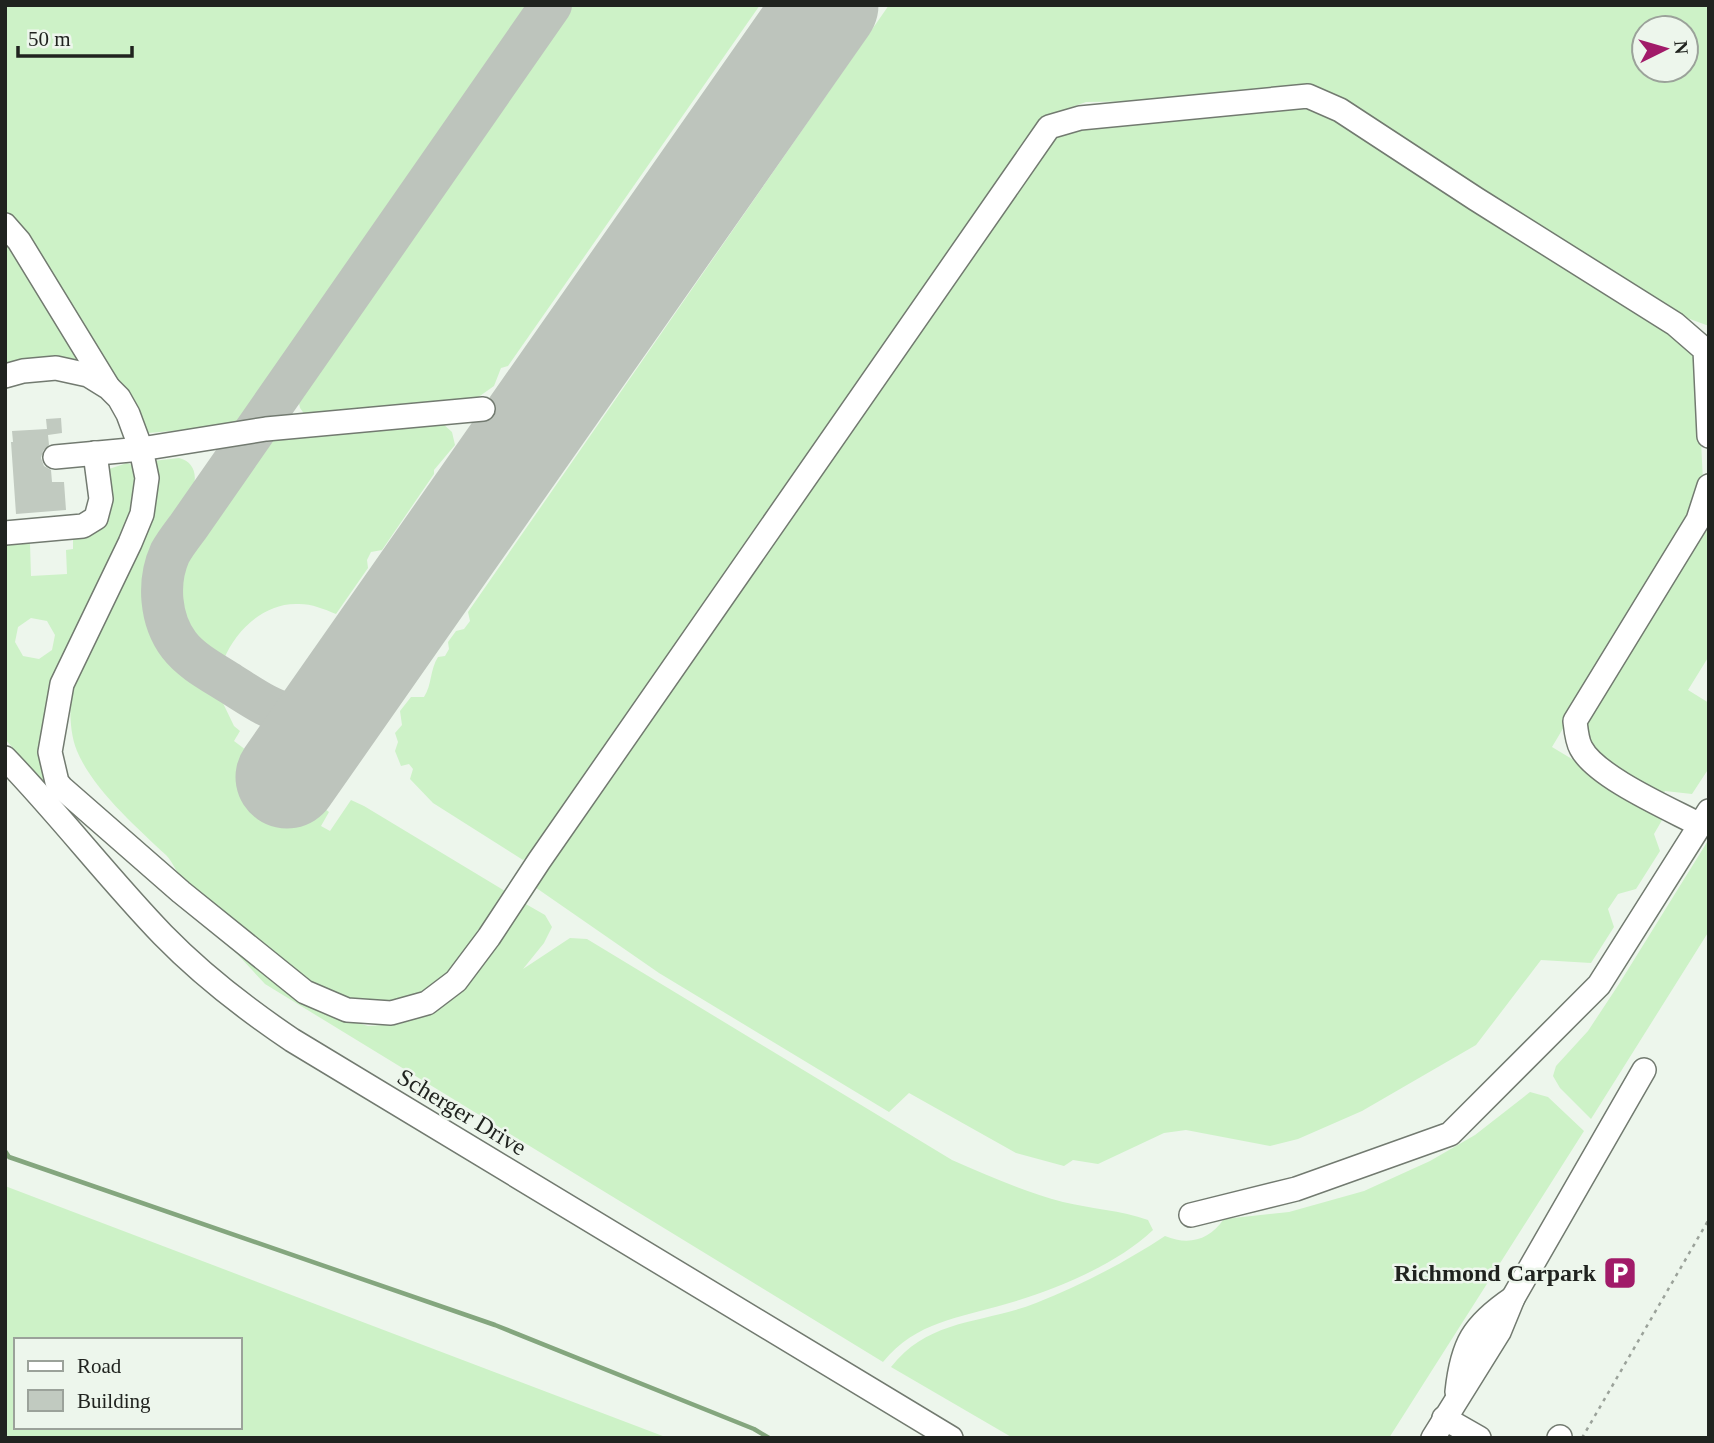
<svg xmlns="http://www.w3.org/2000/svg" width="1714" height="1443" font-family="Georgia,serif">
	<style>
		.grass { fill: #cdf2c7; fill-rule: evenodd }
		.lines { fill: none; stroke-linecap: round; stroke-linejoin: round }
		.stream { stroke: #84a67e; stroke-width: 4.5 }
		.taxiway { stroke: #bdc4bc; stroke-width: 42 }
		.runway { stroke: #bdc4bc; stroke-width: 103 }
		.building { fill: #c1cac0 }
		.minor-casing { stroke: #727a70; stroke-width: 26 }
		.path { stroke: #9ba29a; stroke-width: 2.5; stroke-dasharray: 3.5 5; stroke-linecap: butt }
		.minor { stroke: #fff; stroke-width: 23 }
		.labels { text-anchor: middle; stroke-width: 5; stroke-linejoin: round; paint-order: stroke }
		.street-label { font-size: 24px; fill: #20231f; stroke: #edf6ec }
		.poi-label { font-size: 24px; font-weight: bold; fill: #20231f; stroke: #edf6ec; text-anchor: end }
	</style>
	<rect width="100%" height="100%" fill="#edf6ec"/>
	<!-- grass -->
	<g class="grass">
		<polygon points="5,5 528,5 240,419 230,426 148,433 129,399 5,221"/>
		<polygon points="567,5 760,5 508,366 501,368 494,386 477,398 308,419 300,408 297,394"/>
		<path d="M 889,5 L 1709,5 L 1709,326 L 1676,314 L 1348,105 L 1163,101 L 1086,102 L 1053,114 L 1033,131 L 536,849 L 523,860 L 433,803 L 410,779 L 413,769 L 409,764 L 401,766 L 395,751 L 398,742 L 395,733 L 402,725 L 400,711 L 411,697 L 424,697 C 432,685 430,669 438,657 L 445,656 L 449,649 L 448,642 L 456,631 L 464,629 L 470,621 L 468,612 ZM 1644,28 L 1686,28 L 1686,70 L 1644,70 Z"/>
		<polygon points="1301,109 1319,111 1689,342 1697,357 1703,482 1696,505 1552,747 1665,815 1654,834 1660,851 1636,889 1618,894 1608,909 1614,927 1591,963 1541,960 1476,1045 1362,1111 1298,1139 1270,1146 1186,1130 1164,1133 1098,1164 1073,1160 1064,1166 1016,1153 909,1093 889,1112 659,973 532,885 1053,138 1070,129"/>
		<polygon points="5,231 88,363 5,365"/>
		<path d="M 442,423 L 452,432 L 455,445 L 434,470 L 434,474 L 382,550 L 371,552 L 367,560 L 368,568 L 336,614 C 324,609 312,604 299,604 C 265,602 236,630 224,659 C 177,643 164,595 185,554 L 266,437 Z"/>
		<path d="M 179,458 C 192,461 197,472 194,485 L 164,527 L 149,554 L 142,582 L 144,609 L 146,621 L 158,646 L 182,672 L 221,699 L 234,726 L 240,731 L 234,741 L 329,812 L 321,826 L 330,831 L 351,800 L 364,806 L 505,891 C 478,939 444,998 382,1004 C 361,1006 334,997 315,988 C 299,979 284,963 270,952 C 243,930 213,909 187,885 C 178,877 174,863 166,855 C 136,827 93,789 77,751 C 69,731 70,709 71,688 L 153,461 Z"/>
		<path d="M 127,463 L 132,465 L 135,473 L 128,523 L 71,644 L 48,788 L 5,739 L 5,547 L 13,543 L 30,543 L 31,576 L 67,574 L 66,550 L 73,549 L 73,537 L 109,469 ZM 31,618 L 47,621 L 55,635 L 52,650 L 39,659 L 23,656 L 15,642 L 18,627 Z"/>
		<polygon points="1709,516 1709,656 1688,690 1709,703 1709,768 1692,794 1665,791 1662,795 1594,756 1585,728 1588,713"/>
		<polygon points="1709,839 1709,931 1591,1119 1560,1088 1553,1076 1556,1066 1588,1031 1619,984"/>
		<path d="M 524,903 L 545,915 L 552,927 L 544,943 L 523,969 L 570,938 L 587,939 L 952,1160 C 989,1176 1025,1192 1063,1202 C 1091,1209 1121,1210 1148,1220 L 1153,1230 C 1116,1265 1055,1290 1006,1304 C 959,1318 917,1321 883,1362 L 265,984 L 214,929 L 334,1016 L 368,1026 L 400,1024 L 423,1015 Z"/>
		<path d="M 1530,1092 L 1548,1097 L 1584,1131 L 1389,1438 L 1013,1438 L 891,1367 C 929,1318 983,1324 1036,1303 C 1081,1285 1124,1263 1165,1236 C 1189,1246 1209,1240 1224,1219 L 1289,1212 L 1364,1191 L 1430,1161 L 1475,1135 Z"/>
		<path d="M 5,1186 L 668,1438 L 5,1438 ZM 16,1340 L 240,1340 L 240,1427 L 16,1427 Z"/>
	</g>
	<g class="lines">
		<!-- stream -->
		<polyline class="stream" points="5,1151 9,1157 495,1325 754,1429 769,1438"/>
		<!-- taxiway -->
		<path class="taxiway" d="M 342,697 C 295,729 274,711 231,684 C 214,673 192,662 179,645 C 160,620 157,582 170,553 C 175,544 182,535 188,527 L 551,5"/>
		<!-- runway -->
		<polyline class="runway" points="287,777 827,5"/>
	</g>
	<!-- building -->
	<polygon class="building" points="61,418 62,433 48,435 49,445 43,451 41,458 44,466 51,470 52,482 64,482 66,510 16,514 11,442 13,442 12,431 47,429 46,419"/>
	<g class="lines">
		<defs>
			<g id="minor">
				<polyline points="5,225 19,241 107,385"/>
				<polyline points="5,376 23,371 56,368 88,375 109,388 119,398 128,414 141,449 147,478 142,514 130,543 62,684 50,752 57,782 62,788 181,892 305,992 347,1010 391,1013 427,1003 456,981 489,937 539,861 1049,127 1080,118 1308,96 1340,110 1476,199 1675,324 1705,350 1709,436"/>
				<polyline points="55,457 141,449 266,429 483,409"/>
				<polyline points="5,533 83,526 96,518 101,499 95,453"/>
				<path d="M 5,758 C 60,815 108,878 163,935 C 202,975 246,1009 292,1040 L 951,1438"/>
				<path d="M 1700,825 C 1670,809 1596,777 1581,748 C 1577,741 1576,730 1575,721 L 1698,520 L 1709,486"/>
				<polyline points="1191,1215 1296,1189 1450,1134 1599,985 1709,811"/>
				<path d="M 1457,1392 C 1462,1344 1473,1325 1513,1298"/>
				<polyline points="1444,1418 1479,1438"/>
				<polyline points="1433,1438 1499,1332 1513,1298 1644,1070"/>
				<polyline points="1559,1438 1560,1437"/>
			</g>
		</defs>
		<!-- minor casing -->
		<use href="#minor" class="minor-casing"/>
		<!-- path -->
		<polyline class="path" points="1582,1438 1709,1219"/>
		<!-- minor -->
		<use href="#minor" class="minor"/>
	</g>
	<!-- icons -->
	<defs>
		<symbol id="parking-square" viewBox="-11 -11 22 22"><rect x="-9" y="-9" width="18" height="18" rx="4" fill="#a11b69" stroke="#edf6ec"/><path d="M-3.5-5.5H1a3.5 3.5 0 0 1 0 7H-1V5.5H-3.5ZM-1-3.4V-.6H.8a1.4 1.4 0 0 0 0-2.8Z" fill="#fff"/></symbol>
	</defs>
	<g fill-rule="evenodd">
		<use href="#parking-square" x="1601" y="1254" width="38" height="38"/>
	</g>
	<g class="labels">
		<!-- street labels -->
		<g class="street-label">
			<text transform="translate(462 1112) rotate(31)" y="8">Scherger Drive</text>
		</g>
		<!-- poi labels -->
		<g class="poi-label">
			<text x="1596" y="1281">Richmond Carpark</text>
		</g>
	</g>
	<!-- border -->
	<rect width="1714" height="1443" fill="none" stroke="#20231f" stroke-width="14"/>
	<!-- legend -->
	<rect x="14" y="1338" width="228" height="91" fill="#edf6ec" stroke="#9ba29a" stroke-width="2"/>
	<rect x="28" y="1361" width="35" height="10" fill="#ffffff" stroke="#9ba29a" stroke-width="2"/>
	<text x="77" y="1373" font-size="21" fill="#20231f">Road</text>
	<rect x="28" y="1390" width="35" height="21" fill="#c1cac0" stroke="#9ba29a" stroke-width="2"/>
	<text x="77" y="1408" font-size="21" fill="#20231f">Building</text>
	<!-- north arrow -->
	<g transform="translate(1665 49) rotate(85)"><circle r="33" fill="#edf6ec" stroke="#9ba29a" stroke-width="2"/>
	<path d="M0-5L12 26L0 18L-12 26Z" fill="#a11b69"/>
	<text y="-10" font-size="19" font-weight="bold" text-anchor="middle" fill="#20231f">N</text>
	</g>
	<!-- scale -->
	<path d="M18 46v10h114v-10" fill="none" stroke="#20231f" stroke-width="3.5"/>
	<text x="28" y="46" font-size="21" fill="#20231f" stroke="#edf6ec" stroke-width="5" paint-order="stroke">50 m</text>
</svg>
